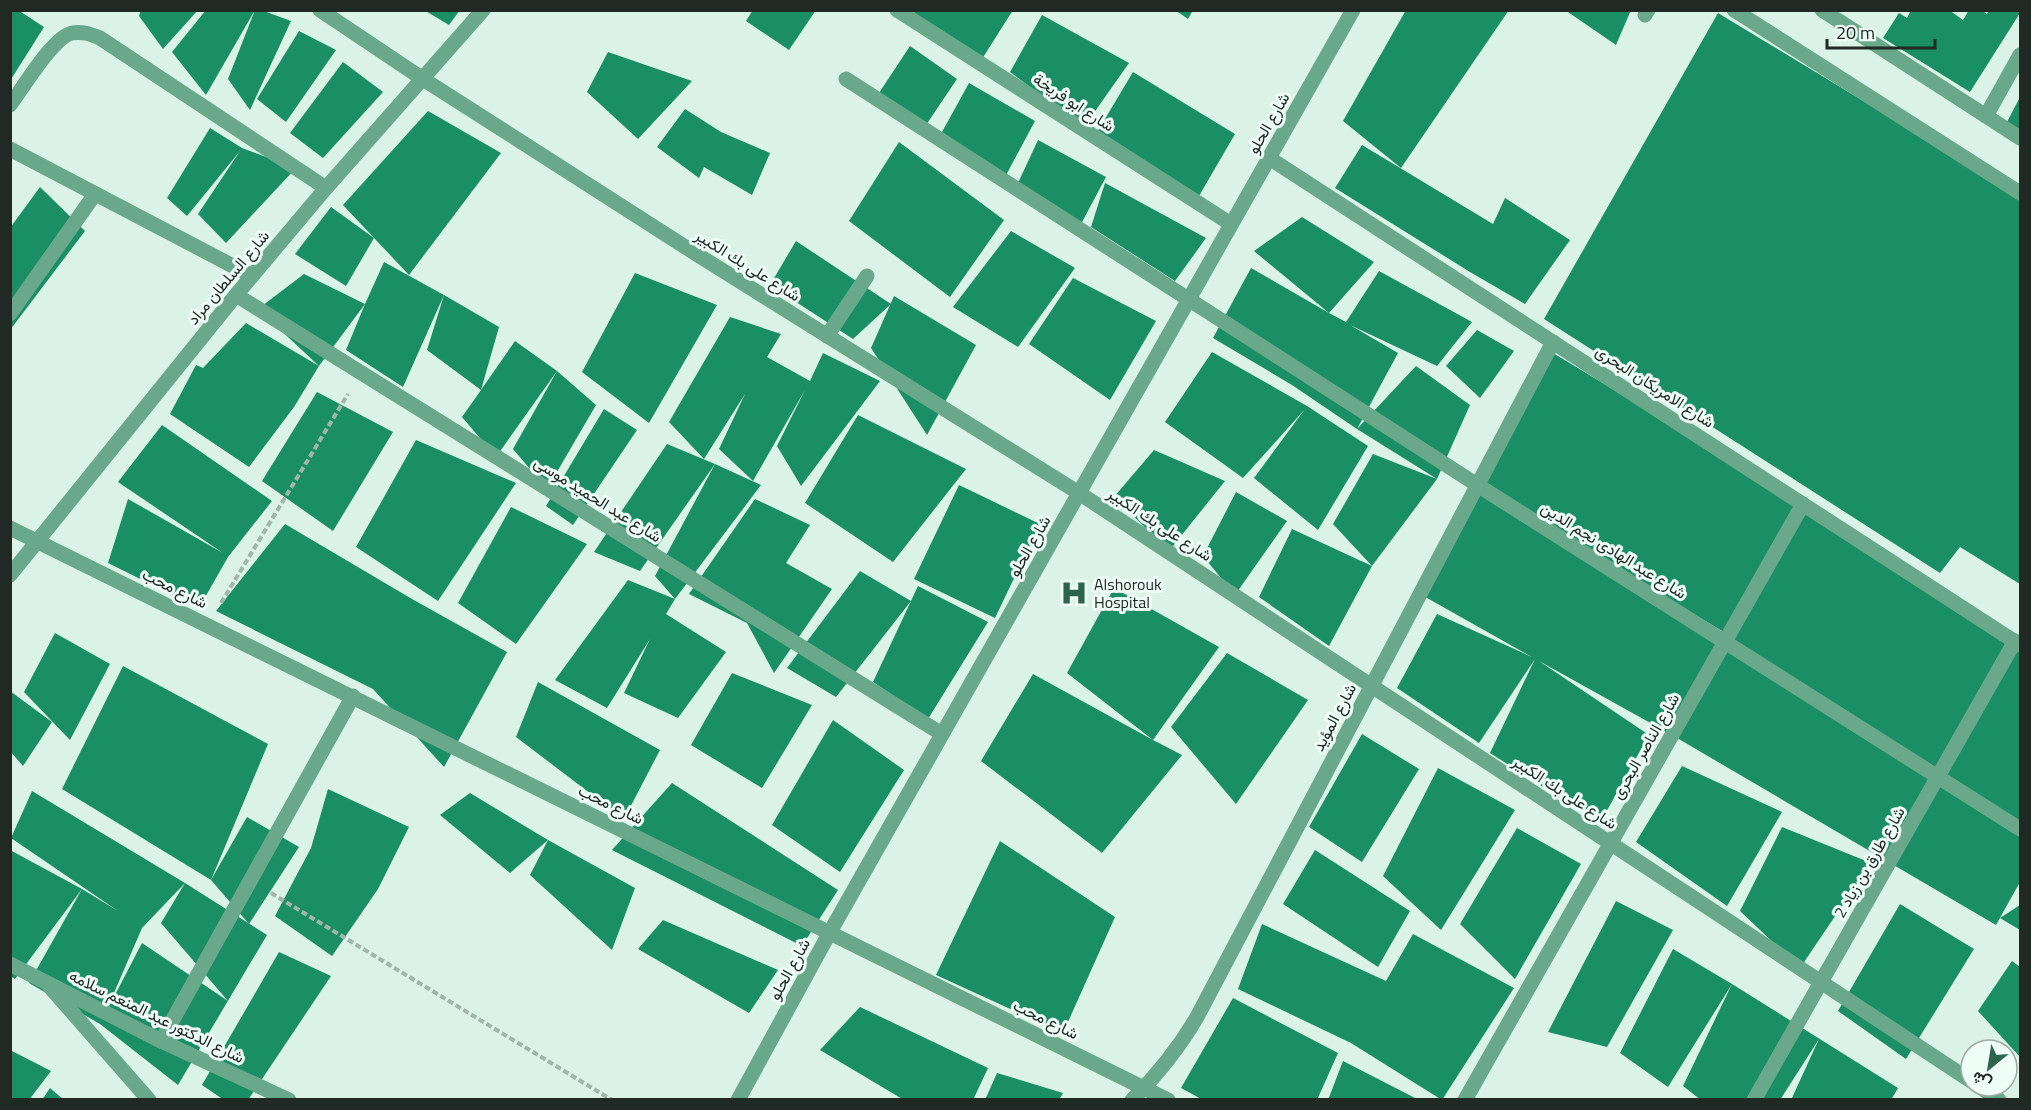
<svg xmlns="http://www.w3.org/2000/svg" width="2031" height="1110" font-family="'Titillium Web',Vazirmatn,sans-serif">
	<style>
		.building { fill: #1a8e64; fill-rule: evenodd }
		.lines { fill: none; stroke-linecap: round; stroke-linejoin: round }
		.path { stroke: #a1b5aa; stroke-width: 4; stroke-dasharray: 6 3; stroke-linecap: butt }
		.minor { stroke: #69a88a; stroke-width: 15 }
		.labels { text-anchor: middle; stroke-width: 6; stroke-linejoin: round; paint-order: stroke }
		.street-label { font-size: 16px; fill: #202924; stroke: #eefef6 }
		.poi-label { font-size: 16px; fill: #202924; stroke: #eefef6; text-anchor: start }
	</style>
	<rect width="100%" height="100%" fill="#daf3e6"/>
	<!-- building -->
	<g class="building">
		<polygon points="10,10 18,10 44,27 10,81"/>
		<polygon points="141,10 198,10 163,49 139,16"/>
		<polygon points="206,10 255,10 206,95 172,52"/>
		<polygon points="255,10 261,10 291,21 250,110 228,79"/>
		<polygon points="424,10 460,10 449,25"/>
		<polygon points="753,10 816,10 789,50 746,21"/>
		<polygon points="915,10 1013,10 982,59 914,14"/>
		<polygon points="1175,10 1193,10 1188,19"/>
		<polygon points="1406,10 1509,10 1401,168 1343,121"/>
		<polygon points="1565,10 1631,10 1616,45"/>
		<polygon points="1911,10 1949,10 1963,20 1969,10 1981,10 1987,14 1989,10 2020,10 2020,13 1970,92 1883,38 1899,13 1907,18"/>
		<polygon points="1718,13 2020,196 2020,584 1960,547 1940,573 1544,319"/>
		<polygon points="1042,15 1129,63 1084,127 1010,72"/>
		<polygon points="299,31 336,50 286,122 257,99"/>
		<polygon points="910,46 957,79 924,128 877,96"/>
		<polygon points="608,52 692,81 638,139 587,92"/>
		<polygon points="343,62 383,92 323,158 290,133"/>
		<polygon points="1133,72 1235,134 1199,196 1096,134"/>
		<polygon points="969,83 1035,121 1005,177 942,132"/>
		<polygon points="2020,97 2020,130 2007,122"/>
		<polygon points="685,109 721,132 770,153 752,195 704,167 699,178 657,147"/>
		<polygon points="428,111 501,153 409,275 343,205"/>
		<polygon points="210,128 242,148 296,168 226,243 198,214 240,151 187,216 167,198"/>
		<polygon points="1038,140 1106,177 1081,224 1018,183"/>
		<polygon points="899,142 1004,220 950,297 849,221"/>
		<polygon points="1362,145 1493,224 1505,198 1570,240 1525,304 1470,272 1335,188"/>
		<polygon points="1105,183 1206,238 1175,281 1091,227"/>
		<polygon points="40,187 85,231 10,330 10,228"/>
		<polygon points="331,207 374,238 346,286 295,254"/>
		<polygon points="1302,217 1374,262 1329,313 1346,322 1379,271 1472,322 1437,366 1350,325 1398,353 1357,429 1416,366 1470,405 1437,479 1372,566 1333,524 1373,454 1437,479 1357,429 1292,385 1213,338 1251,268 1329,313 1254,251"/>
		<polygon points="1011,231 1075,268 1018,347 953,307"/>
		<polygon points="796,241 891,304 853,339 770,285"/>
		<polygon points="384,262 444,295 403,387 346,350 365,304 319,366 258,309 304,274 365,304"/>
		<polygon points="635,273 717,305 649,423 582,372"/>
		<polygon points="1073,278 1156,321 1110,400 1029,344"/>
		<polygon points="444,295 499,327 481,390 515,341 557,371 496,457 462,417 481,390 427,350"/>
		<polygon points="894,296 976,345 927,435 871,348"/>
		<polygon points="730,317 781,334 767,357 810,381 823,353 880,381 801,486 777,446 805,390 753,481 719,449 745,394 704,459 669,422"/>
		<polygon points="246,323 319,366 294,407 249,467 170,414 196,365 203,368"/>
		<polygon points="1477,330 1514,351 1480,398 1446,366"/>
		<path d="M 1548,350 L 1803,504 L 2020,650 L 2020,882 L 1996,925 L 1672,735 L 1539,661 L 1649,735 L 1600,823 L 1490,753 L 1535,659 L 1479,743 L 1397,688 L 1437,614 L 1532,657 L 1420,594 ZM 1490,492 L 1722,631 L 1725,642 Z"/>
		<polygon points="1212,352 1307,406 1368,446 1318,530 1254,478 1305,409 1243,478 1165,422"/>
		<polygon points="557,371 596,405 547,489 513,449"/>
		<polygon points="317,392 393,432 333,531 262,481"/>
		<polygon points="604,409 637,430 573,525 546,506"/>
		<polygon points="858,415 966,469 893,562 805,503"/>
		<polygon points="162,425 272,501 228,557 199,608 108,563 128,499 223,553 118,482"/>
		<polygon points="416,440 516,483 438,601 356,547"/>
		<polygon points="667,444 715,464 640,571 594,552"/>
		<polygon points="1154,450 1225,481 1169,551 1114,497"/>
		<polygon points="715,464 761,485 675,599 666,614 726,652 678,718 624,693 650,639 607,708 555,680 628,580 675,599 655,576"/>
		<polygon points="959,485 1040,524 995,618 914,579"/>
		<polygon points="1236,492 1287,521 1235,595 1203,556"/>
		<polygon points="755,499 810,525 786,563 832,589 774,673 747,623 689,594"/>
		<polygon points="511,507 587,544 516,644 458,603"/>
		<polygon points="285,524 412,599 507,652 444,767 373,689 216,611"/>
		<polygon points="1292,529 1372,566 1329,646 1259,597"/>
		<polygon points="860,571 911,601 918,586 988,622 928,719 873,682 911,601 836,697 787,668"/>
		<polygon points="1114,588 1219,647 1153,740 1182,755 1102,853 981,761 1033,674 1153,740 1067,673"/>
		<polygon points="55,633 110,664 70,740 24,692"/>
		<polygon points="1227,653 1308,700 1236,804 1171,727"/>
		<polygon points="123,666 268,744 211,880 62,789"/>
		<polygon points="732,673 812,705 762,788 691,745"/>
		<polygon points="538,682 660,750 624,819 516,737"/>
		<polygon points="10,691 52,722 23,766 10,751"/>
		<polygon points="833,720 904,770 840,872 772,825"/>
		<polygon points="1362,734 1419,769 1362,862 1309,827"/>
		<polygon points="1682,766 1782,812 1727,906 1636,842"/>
		<polygon points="1438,768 1515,810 1441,930 1383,876"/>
		<polygon points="672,783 838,890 802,946 612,850"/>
		<polygon points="328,789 409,827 378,889 332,956 275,916 311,848"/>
		<polygon points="32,791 185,883 142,928 104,1016 142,943 228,1001 161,923 185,883 267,935 178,1085 100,1024 29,983 82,889 118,911 11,838"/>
		<polygon points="470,793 548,840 510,873 440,815"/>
		<polygon points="247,817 299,847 249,924 211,880"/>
		<polygon points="1782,827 1871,863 1800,968 1740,911"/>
		<polygon points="1517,828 1581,864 1515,979 1460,924"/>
		<polygon points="548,840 635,888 612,950 530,875"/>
		<polygon points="1000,841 1115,917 1063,1033 936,975"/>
		<polygon points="10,850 82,889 15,979 10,976"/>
		<polygon points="1315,850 1410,911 1378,967 1283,904"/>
		<polygon points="1616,901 1673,930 1607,1047 1548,1032"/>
		<polygon points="1900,904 1974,949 1906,1059 1838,1011"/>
		<polygon points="2020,905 2020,930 2000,918"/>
		<polygon points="663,920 778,970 749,1013 638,949"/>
		<polygon points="1262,924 1386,981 1413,934 1514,988 1442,1100 1351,1043 1238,989"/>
		<polygon points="1673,949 1732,984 1898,1088 1891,1100 1791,1100 1819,1039 1780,1100 1701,1100 1683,1086 1732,984 1668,1087 1620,1053"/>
		<polygon points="279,952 331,976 248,1100 224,1100 202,1085"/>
		<polygon points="2012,961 2020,967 2020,1057 1978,1011"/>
		<polygon points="1233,998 1338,1053 1317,1100 1203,1100 1181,1088"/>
		<polygon points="860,1007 988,1068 973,1100 904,1100 820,1050"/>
		<polygon points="10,1050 51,1071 29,1100 10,1100"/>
		<polygon points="1343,1061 1419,1100 1328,1100"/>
		<polygon points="997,1073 1063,1093 1059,1100 985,1100"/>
		<polygon points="50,1088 64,1100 42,1100"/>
	</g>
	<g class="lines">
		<!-- path -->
		<g class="path">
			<polyline points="221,603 348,394"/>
			<polyline points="271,893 612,1100"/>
		</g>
		<!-- minor -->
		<g class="minor">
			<polyline points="320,10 423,79 701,257 1079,493 1971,1081"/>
			<polyline points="897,10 1231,224"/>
			<polyline points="1734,10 2020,193"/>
			<polyline points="1822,10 2020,138"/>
			<polyline points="1645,15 1648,10"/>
			<polyline points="846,79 1482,488 2020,829"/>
			<path d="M 10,105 C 23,88 53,37 72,33 C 82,31 90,34 100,38 L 326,188"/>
			<polyline points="1986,116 2020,55"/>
			<polyline points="10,149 252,276"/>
			<polyline points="1269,158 2020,645"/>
			<polyline points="236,295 942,734"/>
			<polyline points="10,314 95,194"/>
			<polyline points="827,336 867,276"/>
			<polyline points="10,528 1168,1100"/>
			<polyline points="10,575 236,295 326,188 483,10"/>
			<polyline points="10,964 161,1041 289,1100"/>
			<polyline points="50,987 149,1100"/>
			<polyline points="161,1041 353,696"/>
			<polyline points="1979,1086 1999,1100"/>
			<polyline points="738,1100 830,932 1353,10"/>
			<path d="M 1132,1100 C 1158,1074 1179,1048 1197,1017 L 1553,342"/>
			<polyline points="1465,1100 1803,504"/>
			<polyline points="1754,1100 2015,641"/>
		</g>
	</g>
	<!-- icons -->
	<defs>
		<symbol id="hospital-bare" viewBox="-9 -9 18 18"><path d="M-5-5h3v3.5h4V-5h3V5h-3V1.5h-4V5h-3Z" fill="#2c644c" stroke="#eefef6" stroke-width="2.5" paint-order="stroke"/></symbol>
	</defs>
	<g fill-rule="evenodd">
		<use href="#hospital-bare" x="1055" y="574" width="38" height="38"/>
	</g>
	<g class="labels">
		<!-- street labels -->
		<g class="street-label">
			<text transform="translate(1074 102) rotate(33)" y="6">شارع ابو فريخة</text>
			<text transform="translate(1268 123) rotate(-60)" y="6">شارع الحلو</text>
			<text transform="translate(748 265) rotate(32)" y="6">شارع على بك الكبير</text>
			<text transform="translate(228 277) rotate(-50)" y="6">شارع السلطان مراد</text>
			<text transform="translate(1655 386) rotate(33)" y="6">شارع الامريكان البحرى</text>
			<text transform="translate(598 499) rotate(32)" y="6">شارع عبد الحميد موسى</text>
			<text transform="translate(1160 524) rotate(33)" y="6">شارع على بك الكبير</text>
			<text transform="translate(1029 546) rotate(-60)" y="6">شارع الحلو</text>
			<text transform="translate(1614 550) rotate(32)" y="6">شارع عبد الهادى نجم الدين</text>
			<text transform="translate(175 588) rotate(26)" y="6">شارع محب</text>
			<text transform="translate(1334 717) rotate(-62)" y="6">شارع المؤيد</text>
			<text transform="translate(1645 746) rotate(-60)" y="6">شارع الناصر البحرى</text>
			<text transform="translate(1565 792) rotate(33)" y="6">شارع على بك الكبير</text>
			<text transform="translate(611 804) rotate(26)" y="6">شارع محب</text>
			<text transform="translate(1869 862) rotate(-60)" y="6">شارع طارق بن زياد 2</text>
			<text transform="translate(789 969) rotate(-61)" y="6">شارع الحلو</text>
			<text transform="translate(157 1016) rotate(26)" y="6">شارع الدكتور عبد المنعم سلامه</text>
			<text transform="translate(1046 1019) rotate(26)" y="6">شارع محب</text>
		</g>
		<!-- poi labels -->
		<g class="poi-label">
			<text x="1094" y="590">Alshorouk<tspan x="1094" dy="18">Hospital</tspan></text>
		</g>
	</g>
	<!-- border -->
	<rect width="2031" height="1110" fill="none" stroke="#202924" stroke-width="24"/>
	<!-- north arrow -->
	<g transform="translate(1989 1068) rotate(210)"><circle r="28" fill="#eefef6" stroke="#9ca9a2" stroke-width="1.5"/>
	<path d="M0-4.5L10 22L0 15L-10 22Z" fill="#2c644c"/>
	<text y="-9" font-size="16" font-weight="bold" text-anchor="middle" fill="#202924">ش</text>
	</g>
	<!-- scale -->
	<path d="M1827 39v9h108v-9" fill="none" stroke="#202924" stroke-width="3"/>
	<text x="1836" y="39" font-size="18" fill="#202924" stroke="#eefef6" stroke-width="4.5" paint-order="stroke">20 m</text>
</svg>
